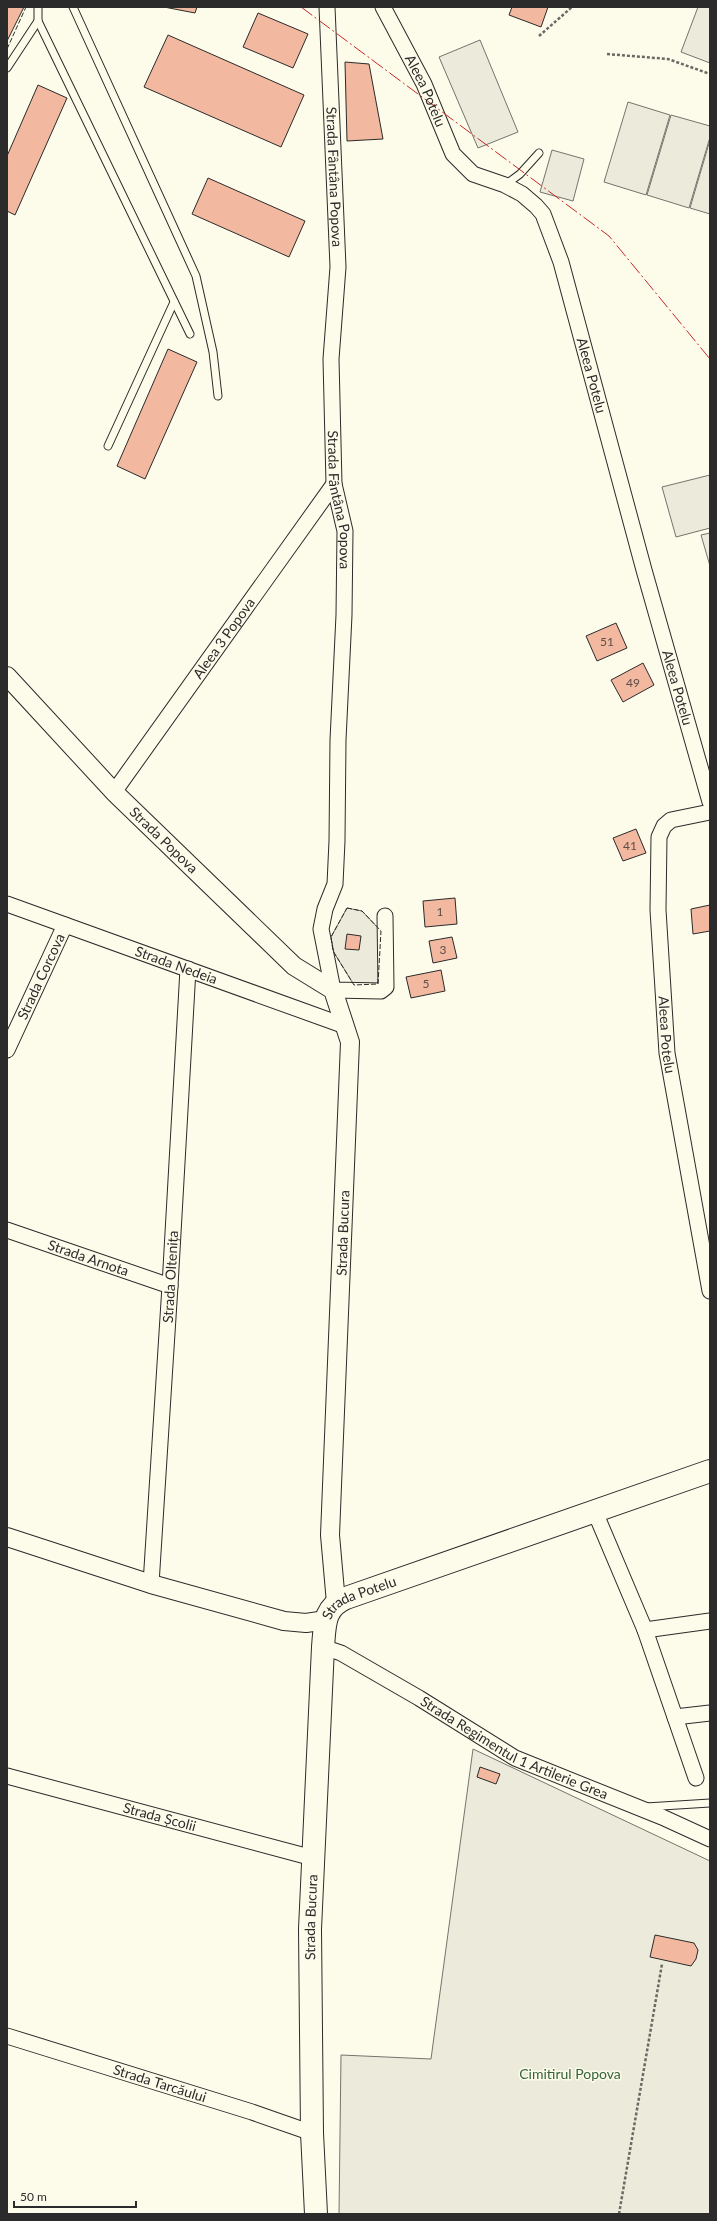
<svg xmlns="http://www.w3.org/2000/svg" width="717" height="2221" font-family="Lato,sans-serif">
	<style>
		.green { fill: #ecebdb; stroke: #74746e }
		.parking { fill: #eceadb; stroke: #74746e }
		.building { fill: #f2b8a0; stroke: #2b2b2b }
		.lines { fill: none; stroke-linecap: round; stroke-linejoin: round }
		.service-casing { stroke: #2b2b2b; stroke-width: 9 }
		.minor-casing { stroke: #2b2b2b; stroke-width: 17 }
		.tertiary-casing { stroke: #2b2b2b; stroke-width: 20 }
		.primary-casing { stroke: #2b2b2b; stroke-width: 24 }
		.path { stroke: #6a6964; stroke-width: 2.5; stroke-dasharray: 3 2; stroke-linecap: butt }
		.service { stroke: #fdfbea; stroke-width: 7 }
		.minor { stroke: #fdfbea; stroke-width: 15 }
		.tertiary { stroke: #fdfbea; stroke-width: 18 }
		.primary { stroke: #fdfbea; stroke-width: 22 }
		.fence { stroke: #2b2b2b; stroke-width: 1; stroke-dasharray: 5 2; stroke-linecap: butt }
		.power { stroke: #c62828; stroke-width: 1; stroke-dasharray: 14 3 2 3; stroke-linecap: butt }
		.labels { text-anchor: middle; stroke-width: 3; stroke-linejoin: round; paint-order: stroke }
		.number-label { font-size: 12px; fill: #5d4e48 }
		.street-label { font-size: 14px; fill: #2b2b2b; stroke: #fdfbea }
		.park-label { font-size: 14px; fill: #34623c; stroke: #fdfbea }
	</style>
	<rect width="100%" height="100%" fill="#fdfbea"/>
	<!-- green -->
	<g class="green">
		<polygon points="698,7 710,7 710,63 681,52"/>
		<polygon points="628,102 670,115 646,195 604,182"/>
		<polygon points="671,115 710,126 710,137 689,208 647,195"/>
		<polygon points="710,140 710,214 690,208"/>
		<polygon points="710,475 710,528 676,537 662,487"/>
		<polygon points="710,533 710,566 701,535"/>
		<polygon points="347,908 362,911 381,931 378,984 354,985 333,951 331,937"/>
		<polygon points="473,1749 710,1861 710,2214 339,2214 341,2055 431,2059"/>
	</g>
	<!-- parking -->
	<g class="parking">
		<polygon points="480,40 518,132 478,148 439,57"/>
		<polygon points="552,150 584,159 573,201 540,192"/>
	</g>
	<!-- building -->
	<g class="building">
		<polygon points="7,7 24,7 7,41"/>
		<polygon points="164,7 197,7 195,13"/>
		<polygon points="512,7 548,7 541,27 509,15"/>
		<polygon points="258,13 308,34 293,68 243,47"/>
		<polygon points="168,35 304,95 281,147 144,87"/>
		<polygon points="345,62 369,64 383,139 347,141"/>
		<polygon points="38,85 67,98 15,215 7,211 7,156"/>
		<polygon points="208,178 305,221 289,257 192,214"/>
		<polygon points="168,349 197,362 145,479 117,466"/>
		<polygon points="616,623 627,648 597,661 586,636"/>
		<polygon points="643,663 654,685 623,702 611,680"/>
		<polygon points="636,829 646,853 623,861 613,838"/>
		<polygon points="455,898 457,924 425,927 423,901"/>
		<polygon points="710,905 710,931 693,934 691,909"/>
		<polygon points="347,934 361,936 359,950 345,949"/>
		<polygon points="452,937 457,958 433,963 429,941"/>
		<polygon points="441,970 445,991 411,998 406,977"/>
		<polygon points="480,1767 500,1774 496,1784 477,1777"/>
		<polygon points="655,1935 694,1943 698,1950 696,1959 691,1966 650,1957"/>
	</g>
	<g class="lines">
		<defs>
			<g id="service">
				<polyline points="38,7 38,21 190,334"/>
				<polyline points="73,7 196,276 213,352 218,396"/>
				<polyline points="7,68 38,21"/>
				<polyline points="505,185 520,174 539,153"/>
				<polyline points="108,446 174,302"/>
				<polyline points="646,1807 710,1803"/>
			</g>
			<g id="minor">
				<path id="s1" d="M 327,7 L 338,267 L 331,359 L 334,484 L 345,531 L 344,615 L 338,740 L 337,841 L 335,884 L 325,909 L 321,929 L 333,990 L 381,991 L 386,987 L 385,916"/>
				<path id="s2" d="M 383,7 L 424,84 L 453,154 L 473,174 L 505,185 L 522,194 L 536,206 L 543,214 L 561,262 L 644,570 L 710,802"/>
				<path id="s3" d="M 114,792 L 334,484"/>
				<path id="s4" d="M 710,812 L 671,820 L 664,826 L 659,837 L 658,910 L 667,1053 L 710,1291"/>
				<path id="s5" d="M 7,904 L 345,1026"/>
				<path id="s6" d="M 7,1050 L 65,925"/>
				<path id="s7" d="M 7,1230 L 170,1286"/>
				<polyline points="595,1512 645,1630 696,1778"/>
				<path id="s8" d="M 151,1584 L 170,1286 L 188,969"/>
				<polyline points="645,1630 710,1621"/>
				<path id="s9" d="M 323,1647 L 341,1653 L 419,1698 L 515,1758 L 662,1817 L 710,1839"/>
				<polyline points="675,1717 710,1713"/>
				<path id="s10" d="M 7,1776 L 313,1858"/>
				<path id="s11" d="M 7,2036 L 252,2112 L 312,2133"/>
			</g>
			<g id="tertiary">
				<path id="s12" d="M 7,676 L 114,792 L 294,966 L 333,990 L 350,1042 L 330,1535 L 336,1603"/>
				<polyline points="7,1537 151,1584 284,1621 306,1623 326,1620"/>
			</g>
			<g id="primary">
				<path id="s13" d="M 316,2214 L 312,2133 L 310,1929 L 323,1647 C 325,1625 323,1608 346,1598 L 710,1471"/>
			</g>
		</defs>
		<!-- service casing -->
		<use href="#service" class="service-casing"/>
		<!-- minor casing -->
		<use href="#minor" class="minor-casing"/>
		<!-- tertiary casing -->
		<use href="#tertiary" class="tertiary-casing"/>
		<!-- primary casing -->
		<use href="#primary" class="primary-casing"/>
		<!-- path -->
		<g class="path">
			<polyline points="539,36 572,7"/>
			<polyline points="607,54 668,59 710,74"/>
			<polyline points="619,2214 662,1964"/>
		</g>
		<!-- service -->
		<use href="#service" class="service"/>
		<!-- minor -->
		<use href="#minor" class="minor"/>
		<!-- tertiary -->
		<use href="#tertiary" class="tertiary"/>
		<!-- primary -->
		<use href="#primary" class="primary"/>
		<!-- fence -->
		<g class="fence">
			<polyline points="7,49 26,7"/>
			<polygon points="347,908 362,911 381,931 378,984 354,985 333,951 331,937"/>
		</g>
		<!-- power -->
		<polyline class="power" points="301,7 609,236 710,359"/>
	</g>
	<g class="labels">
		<!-- number labels -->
		<g class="number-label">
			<text x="607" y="646">51</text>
			<text x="633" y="687">49</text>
			<text x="630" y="850">41</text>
			<text x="440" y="916">1</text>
			<text x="443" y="954">3</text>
			<text x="426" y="988">5</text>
		</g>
		<!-- street labels -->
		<g class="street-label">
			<text dy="5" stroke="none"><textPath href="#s2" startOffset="94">Aleea Potelu</textPath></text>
			<text dy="5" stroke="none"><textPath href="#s1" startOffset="170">Strada Fântâna Popova</textPath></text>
			<text dy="5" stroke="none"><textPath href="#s2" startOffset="442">Aleea Potelu</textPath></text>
			<text dy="5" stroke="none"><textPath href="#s1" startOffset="494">Strada Fântâna Popova</textPath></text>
			<text dy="5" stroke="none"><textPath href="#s3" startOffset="189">Aleea 3 Popova</textPath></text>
			<text dy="5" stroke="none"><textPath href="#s2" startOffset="766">Aleea Potelu</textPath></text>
			<text dy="5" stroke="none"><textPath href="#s12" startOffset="227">Strada Popova</textPath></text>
			<text dy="5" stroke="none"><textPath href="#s5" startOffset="180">Strada Nedeia</textPath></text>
			<text dy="5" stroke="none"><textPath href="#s6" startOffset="81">Strada Corcova</textPath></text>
			<text dy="5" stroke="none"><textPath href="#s4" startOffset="259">Aleea Potelu</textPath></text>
			<text transform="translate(343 1233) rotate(-88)" y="5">Strada Bucura</text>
			<text dy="5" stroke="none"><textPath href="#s7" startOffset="86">Strada Arnota</textPath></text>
			<text dy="5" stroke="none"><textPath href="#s8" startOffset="308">Strada Oltenița</textPath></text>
			<text dy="5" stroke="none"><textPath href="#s13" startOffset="637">Strada Potelu</textPath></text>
			<text dy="5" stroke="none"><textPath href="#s9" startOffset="217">Strada Regimentul 1 Artilerie Grea</textPath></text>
			<text dy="5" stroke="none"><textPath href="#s10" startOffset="158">Strada Școlii</textPath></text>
			<text dy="5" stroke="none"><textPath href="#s13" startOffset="297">Strada Bucura</textPath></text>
			<text dy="5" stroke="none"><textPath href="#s11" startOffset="160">Strada Tarcăului</textPath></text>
		</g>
		<!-- park labels -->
		<g class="park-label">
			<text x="570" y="2079">Cimitirul Popova</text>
		</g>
	</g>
	<!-- border -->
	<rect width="717" height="2221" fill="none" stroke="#2b2b2b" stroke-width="16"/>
	<!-- scale -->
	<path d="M14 2201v6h122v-6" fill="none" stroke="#2b2b2b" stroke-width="2"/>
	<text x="20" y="2201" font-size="12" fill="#2b2b2b" stroke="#fdfbea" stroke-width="3" paint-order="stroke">50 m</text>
</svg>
